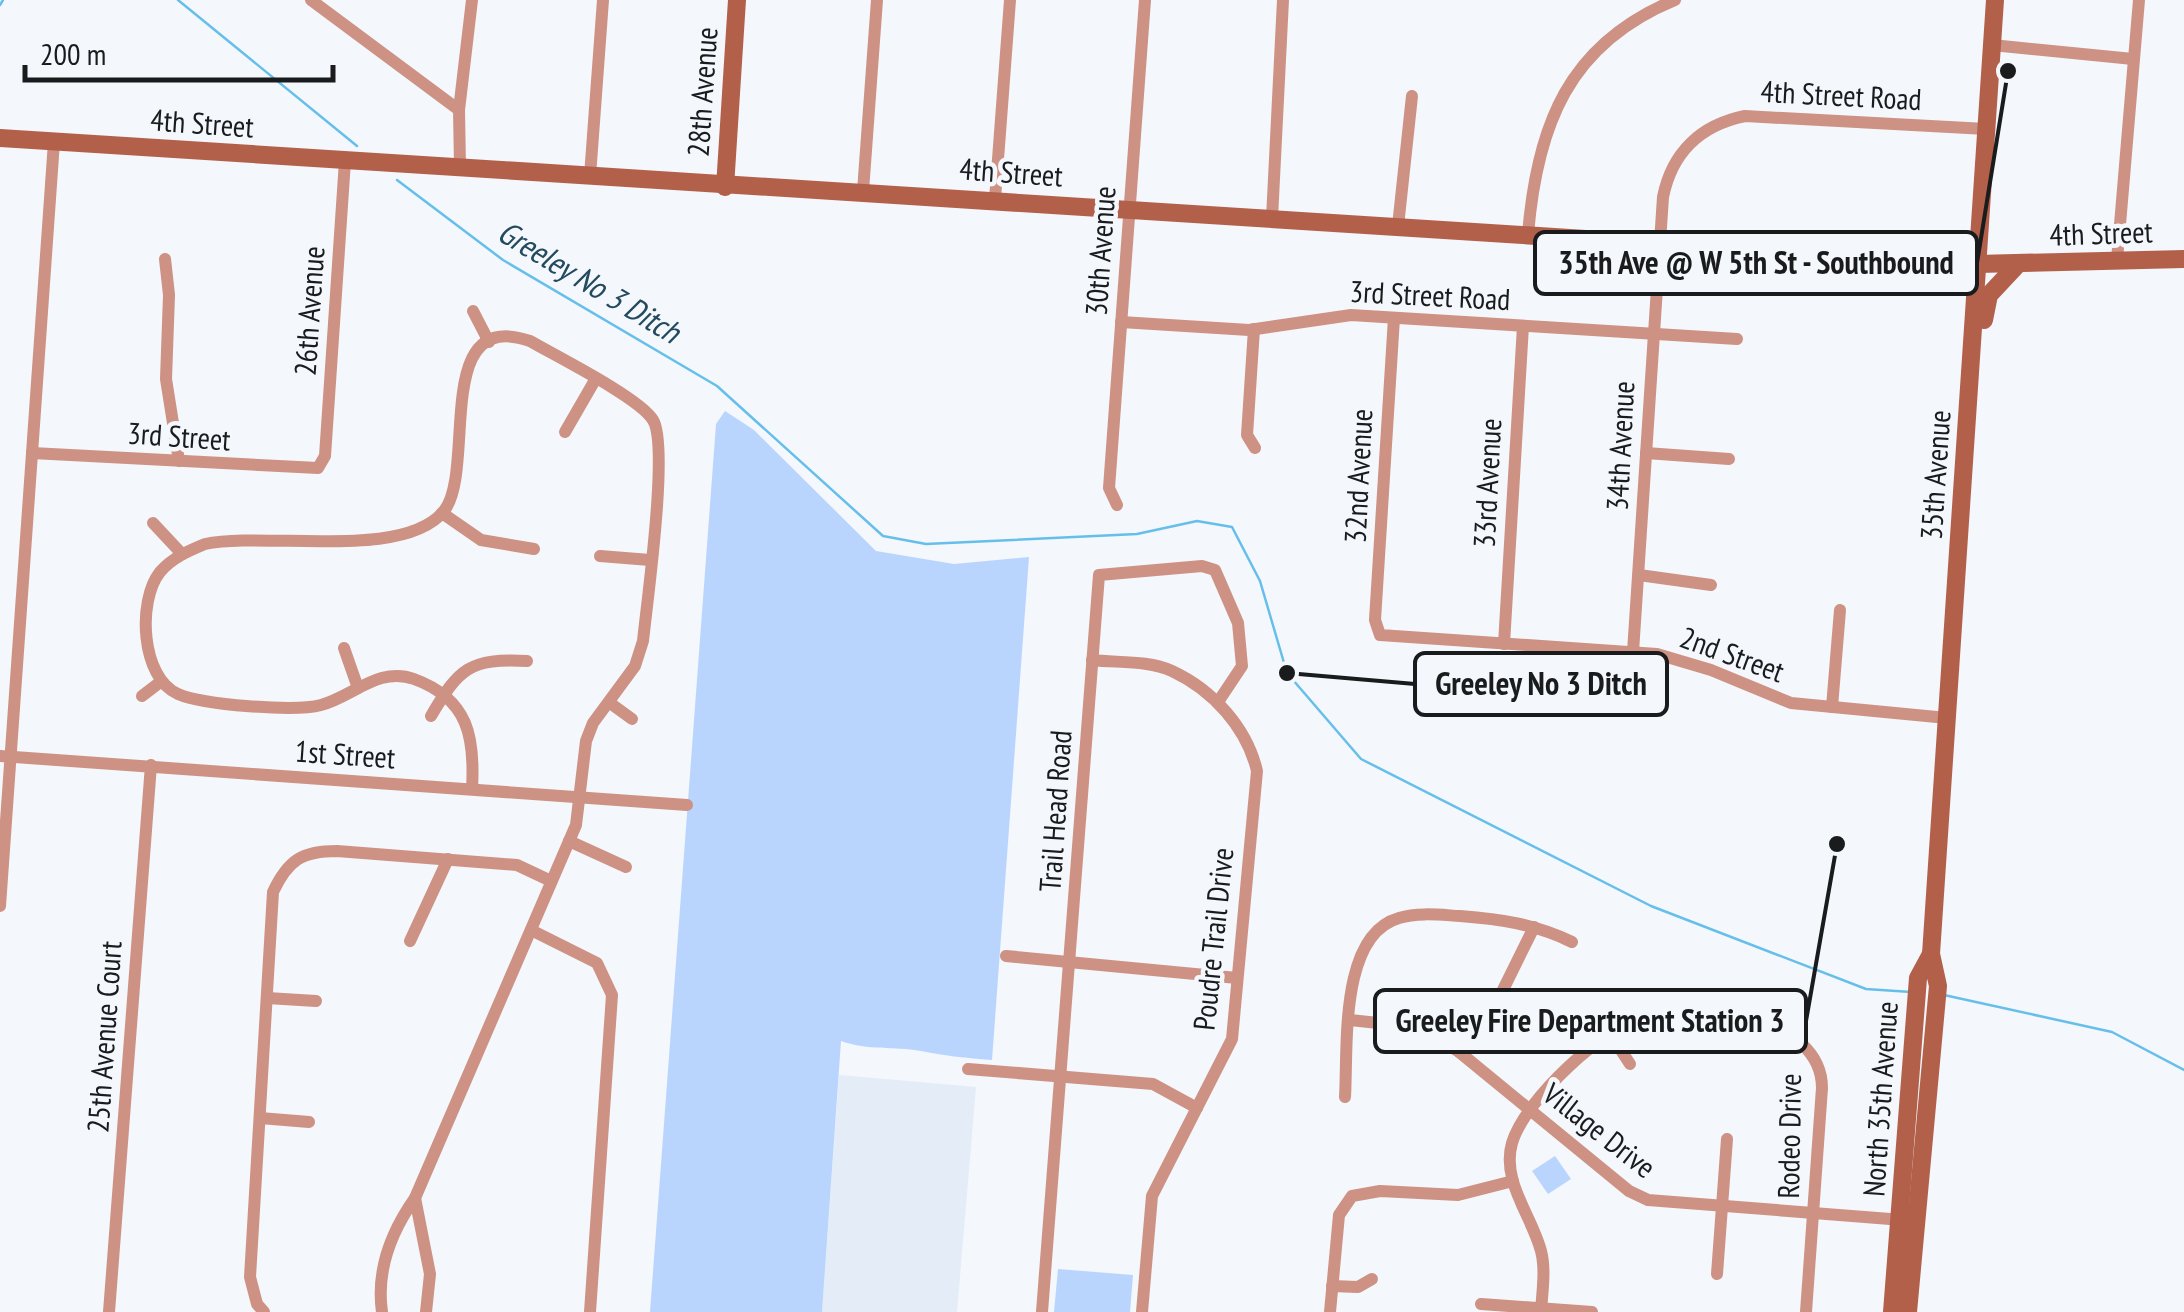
<svg xmlns="http://www.w3.org/2000/svg" width="2184" height="1312" font-family="'PT Sans Narrow',sans-serif">
	<style>
		.built { fill: #e4ecf7 }
		.green { fill: #bad5fd }
		.lines { fill: none; stroke-linecap: round; stroke-linejoin: round }
		.stream { stroke: #66bfea; stroke-width: 2.5 }
		.street { stroke: #cd9283; stroke-width: 12 }
		.secondary { stroke: #b3604b; stroke-width: 18 }
		.labels { text-anchor: middle; stroke-width: 9; stroke-linejoin: round; paint-order: stroke }
		.street-label { font-size: 30px; fill: #191b1c; stroke: #f4f7fc }
		.water-label { font-size: 32px; font-style: italic; fill: #244a5d; stroke: #f4f7fc }
		.leader { fill: none; stroke: #191b1c; stroke-width: 4 }
		.callout-dot { fill: #191b1c; stroke: #f4f7fc; stroke-width: 4 }
		.callout { fill: #f4f7fc; stroke: #191b1c; stroke-width: 4 }
		.callout-label { font-size: 32px; text-anchor: middle; font-weight: bold; fill: #191b1c }
	</style>
	<rect width="100%" height="100%" fill="#f4f7fc"/>
	<!-- built -->
	<polygon class="built" points="839,1075 976,1087 957,1312 822,1312"/>
	<!-- green -->
	<g class="green">
		<path d="M 725,411 L 754,430 L 876,551 L 954,564 L 1029,557 L 992,1060 C 966,1058 946,1056 921,1051 C 893,1046 869,1051 841,1041 L 822,1312 L 650,1312 L 716,424 Z"/>
		<polygon points="1555,1156 1571,1179 1548,1194 1532,1171"/>
		<polygon points="1058,1269 1133,1275 1130,1312 1054,1312"/>
	</g>
	<g class="lines">
		<!-- stream -->
		<g class="stream">
			<polyline points="178,0 357,146"/>
			<polyline points="0,5 3,0"/>
			<polyline points="397,180 503,260 717,386 883,536 926,544 1137,534 1197,521 1232,527 1260,581 1287,673 1361,759 1651,906 1866,989 1911,992"/>
			<polyline points="1944,995 2112,1032 2184,1070"/>
		</g>
		<!-- street -->
		<g class="street">
			<polyline points="311,0 459,110"/>
			<polyline points="1992,45 2133,59"/>
			<polyline points="460,167 459,110 472,0"/>
			<polyline points="590,176 603,0"/>
			<polyline points="863,191 877,0"/>
			<polyline points="995,199 1010,0"/>
			<polyline points="1272,218 1283,0"/>
			<polyline points="1398,226 1412,96"/>
			<path d="M 1528,234 C 1537,126 1568,44 1675,0"/>
			<polyline points="165,259 169,295 166,379 179,461"/>
			<polyline points="2117,260 2139,0"/>
			<polyline points="473,311 489,342"/>
			<polyline points="1394,318 1375,620 1380,635 1657,654 1711,670 1791,703 1947,718"/>
			<polyline points="1121,322 1249,330 1351,315 1737,339"/>
			<polyline points="1254,329 1247,435 1255,448"/>
			<polyline points="565,432 595,380"/>
			<polyline points="32,453 318,468 325,456 345,161"/>
			<polyline points="1646,453 1729,459"/>
			<polyline points="1117,505 1109,488 1145,0"/>
			<polyline points="442,513 481,540 534,549"/>
			<polyline points="153,523 182,554"/>
			<polyline points="600,556 650,560"/>
			<polyline points="1639,575 1711,585"/>
			<polyline points="1504,644 1523,326"/>
			<polyline points="344,648 358,688"/>
			<path d="M 1633,652 L 1663,197 C 1672,152 1701,125 1745,116 L 1986,129"/>
			<path d="M 1092,660 C 1118,663 1148,660 1172,671 C 1213,690 1247,728 1257,771 L 1232,1039 L 1152,1196 L 1142,1312"/>
			<polyline points="142,696 159,683"/>
			<polyline points="610,703 632,719"/>
			<polyline points="1832,707 1840,610"/>
			<path d="M 431,716 C 459,668 470,658 527,661"/>
			<polyline points="0,756 687,805"/>
			<polyline points="569,841 626,867"/>
			<polyline points="0,906 54,142"/>
			<polyline points="531,930 597,963 612,995 590,1312"/>
			<polyline points="410,941 448,859"/>
			<polyline points="1006,956 1237,978"/>
			<polyline points="267,998 316,1001"/>
			<polyline points="1350,1020 1416,1027 1458,1051 1629,1191 1648,1200 1903,1220"/>
			<polyline points="1609,1032 1630,1064"/>
			<polyline points="1458,1051 1498,1000 1534,927"/>
			<polyline points="968,1069 1153,1084 1197,1108"/>
			<path d="M 1345,1097 C 1348,1047 1339,935 1399,918 C 1419,912 1441,915 1460,916 C 1500,919 1535,924 1572,942"/>
			<polyline points="260,1118 309,1122"/>
			<polyline points="415,1198 430,1274 426,1312"/>
			<polyline points="1717,1274 1727,1139"/>
			<polyline points="1332,1286 1358,1287 1372,1279"/>
			<polyline points="1481,1304 1592,1312"/>
			<polyline points="109,1312 151,765"/>
			<path d="M 264,1312 L 257,1304 L 250,1277 L 273,892 C 288,860 302,851 337,851 L 517,865 L 551,881"/>
			<path d="M 382,1312 C 376,1270 391,1232 415,1198 L 576,825 L 586,741 L 593,723 L 635,666 L 643,641 C 647,602 669,446 653,420 C 640,398 556,356 530,341 C 431,307 477,469 444,511 C 403,561 266,531 205,544 C 188,551 172,558 160,572 C 137,601 141,678 178,694 C 203,705 295,712 321,705 C 352,697 379,666 414,679 C 469,699 475,738 472,789"/>
			<polyline points="1042,1312 1099,575 1202,566 1215,570 1238,623 1242,666 1218,702"/>
			<polyline points="1330,1312 1339,1215 1352,1196 1380,1191 1458,1195 1513,1181"/>
			<path d="M 1541,1312 C 1542,1293 1546,1270 1541,1251 C 1532,1216 1501,1181 1512,1143 C 1525,1099 1605,1026 1648,1014 C 1701,999 1822,1017 1822,1088 L 1806,1312"/>
		</g>
		<!-- secondary -->
		<g class="secondary">
			<polyline points="0,138 1977,264 2184,259"/>
			<polyline points="725,187 737,0"/>
			<polyline points="1984,320 1989,295 2018,264"/>
			<polyline points="1892,1312 1918,978 1931,954"/>
			<polyline points="1908,1312 1938,986 1931,954 1995,0"/>
		</g>
	</g>
	<g class="labels">
		<!-- street labels -->
		<g class="street-label">
			<text transform="translate(703 92) rotate(-86)" y="10">28th Avenue</text>
			<text transform="translate(1841 96) rotate(3)" y="10">4th Street Road</text>
			<text transform="translate(202 124) rotate(4)" y="10">4th Street</text>
			<text transform="translate(1011 173) rotate(4)" y="10">4th Street</text>
			<text transform="translate(2101 234) rotate(-2)" y="10">4th Street</text>
			<text transform="translate(1101 251) rotate(-86)" y="10">30th Avenue</text>
			<text transform="translate(1430 296) rotate(3)" y="10">3rd Street Road</text>
			<text transform="translate(310 311) rotate(-86)" y="10">26th Avenue</text>
			<text transform="translate(179 437) rotate(4)" y="10">3rd Street</text>
			<text transform="translate(1621 446) rotate(-87)" y="10">34th Avenue</text>
			<text transform="translate(1936 475) rotate(-86)" y="10">35th Avenue</text>
			<text transform="translate(1359 476) rotate(-87)" y="10">32nd Avenue</text>
			<text transform="translate(1488 483) rotate(-87)" y="10">33rd Avenue</text>
			<text transform="translate(1732 655) rotate(20)" y="10">2nd Street</text>
			<text transform="translate(345 755) rotate(4)" y="10">1st Street</text>
			<text transform="translate(1056 811) rotate(-86)" y="10">Trail Head Road</text>
			<text transform="translate(1214 939) rotate(-84)" y="10">Poudre Trail Drive</text>
			<text transform="translate(105 1037) rotate(-86)" y="10">25th Avenue Court</text>
			<text transform="translate(1881 1099) rotate(-86)" y="10">North 35th Avenue</text>
			<text transform="translate(1599 1131) rotate(38)" y="10">Village Drive</text>
			<text transform="translate(1790 1136) rotate(-89)" y="10">Rodeo Drive</text>
		</g>
		<!-- water labels -->
		<g class="water-label">
			<text transform="translate(589 282) rotate(31)" y="11">Greeley No 3 Ditch</text>
		</g>
	</g>
	<!-- callouts -->
	<path class="leader" d="M2008 71L1977 263M1287 673L1415 684M1837 844L1806 1021"/>
	<g class="callout-dot">
		<circle cx="2008" cy="71" r="10"/>
		<circle cx="1287" cy="673" r="10"/>
		<circle cx="1837" cy="844" r="10"/>
	</g>
	<g class="callout">
		<rect x="1535" y="232" width="442" height="62" rx="10"/>
		<rect x="1415" y="653" width="252" height="62" rx="10"/>
		<rect x="1375" y="990" width="431" height="62" rx="10"/>
	</g>
	<g class="callout-label">
		<text x="1756" y="274">35th Ave @ W 5th St - Southbound</text>
		<text x="1541" y="695">Greeley No 3 Ditch</text>
		<text x="1590" y="1032">Greeley Fire Department Station 3</text>
	</g>
	<!-- scale -->
	<path d="M25 65v15h308v-15" fill="none" stroke="#191b1c" stroke-width="5"/>
	<text x="40" y="65" font-size="30" fill="#191b1c" stroke="#f4f7fc" stroke-width="8" paint-order="stroke">200 m</text>
</svg>
